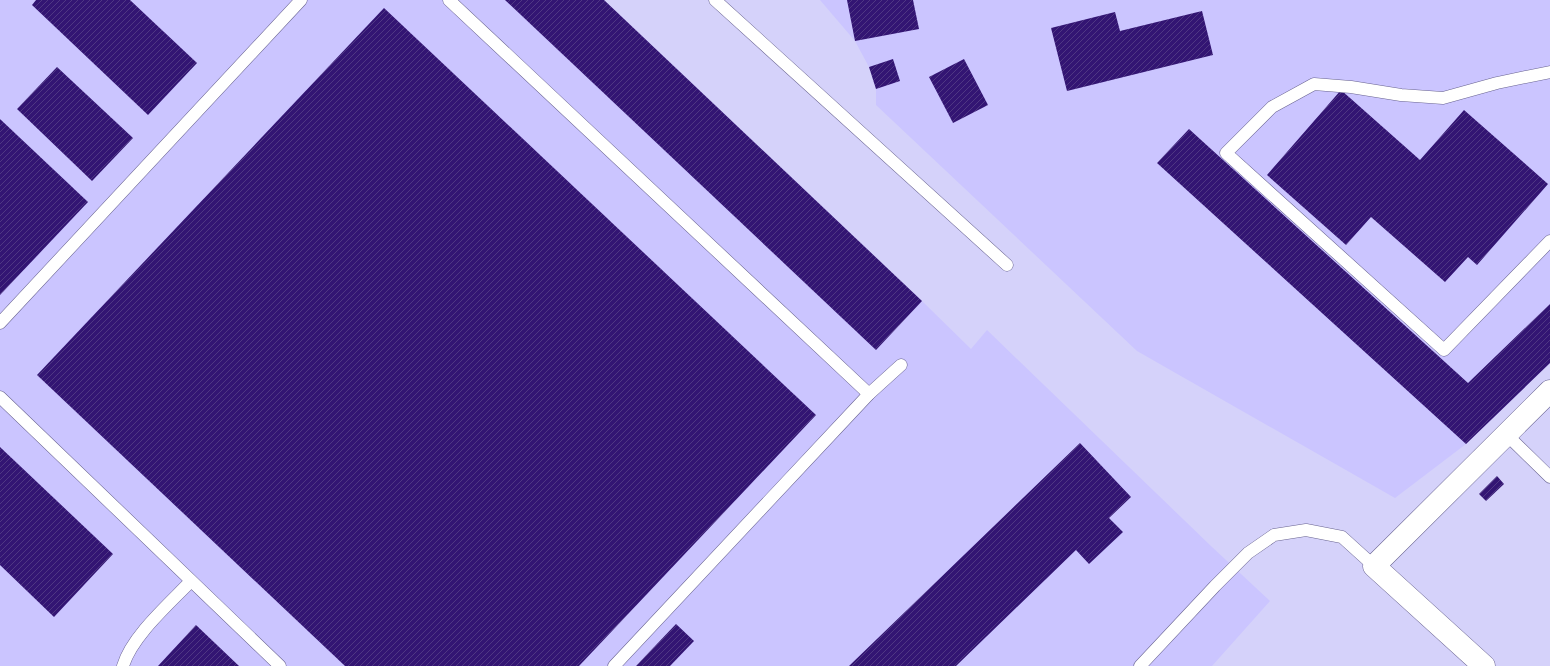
<svg xmlns="http://www.w3.org/2000/svg" width="1550" height="666" font-family="Montserrat,sans-serif">
	<style>
		.built { fill: #cbc5ff }
		.building { fill: url(#building-hatch) }
		.lines { fill: none; stroke-linecap: round; stroke-linejoin: round }
		.lane-casing { stroke: #686390; stroke-width: 13 }
		.street-casing { stroke: #686390; stroke-width: 23 }
		.lane { stroke: #fff; stroke-width: 12 }
		.street { stroke: #fff; stroke-width: 22 }
	</style>
	<defs>
		<pattern id="building-hatch" width="6" height="6" patternUnits="userSpaceOnUse"><rect width="6" height="6" fill="#331573"/><path d="M-1 1l2-2M0 6l6-6M5 7l2-2" fill="none" stroke="#4f3783"/></pattern>
	</defs>
	<rect width="100%" height="100%" fill="#d5d2fa"/>
	<!-- built -->
	<g class="built">
		<polygon points="0,0 604,0 922,301 971,349 987,330 1212,547 1270,601 1212,666 0,666"/>
		<polygon points="820,0 1550,0 1550,363 1466,444 1395,498 1137,351 876,105 876,89 869,67 855,41"/>
	</g>
	<!-- building -->
	<g class="building">
		<polygon points="36,0 130,0 197,63 148,115 32,5"/>
		<polygon points="505,0 604,0 922,301 876,350"/>
		<polygon points="847,0 913,0 919,29 855,41"/>
		<polygon points="384,8 816,415 579,666 345,666 37,375"/>
		<polygon points="1202,11 1213,55 1067,91 1051,28 1115,12 1120,31"/>
		<polygon points="893,59 900,81 876,89 869,67"/>
		<polygon points="964,59 988,105 953,123 929,77"/>
		<polygon points="57,67 133,138 92,181 17,109"/>
		<polygon points="1341,90 1420,160 1464,110 1548,184 1477,265 1468,257 1445,282 1371,217 1346,245 1267,175"/>
		<polygon points="0,119 88,202 0,295"/>
		<polygon points="1189,129 1468,383 1550,304 1550,363 1466,444 1157,163"/>
		<polygon points="1080,443 1131,497 1109,518 1123,532 1089,564 1076,550 956,666 849,666"/>
		<polygon points="0,447 113,554 54,617 0,565"/>
		<polygon points="1497,476 1504,484 1486,501 1479,494"/>
		<polygon points="676,624 694,641 670,666 636,666"/>
		<polygon points="196,625 239,666 158,666"/>
	</g>
	<g class="lines">
		<defs>
			<g id="lane">
				<polyline points="449,0 869,394"/>
				<polyline points="715,0 1007,265"/>
				<polyline points="1550,72 1497,83 1443,98 1401,95 1351,87 1314,84 1272,107 1226,153 1444,350 1550,241"/>
				<polyline points="0,323 301,0"/>
				<polyline points="0,397 280,666"/>
				<polyline points="1506,434 1550,477"/>
				<path d="M 123,666 C 132,636 169,604 191,581"/>
				<polyline points="614,666 869,394 901,365"/>
				<polyline points="1140,666 1215,586 1248,553 1274,535 1306,530 1342,537 1374,566"/>
			</g>
			<polyline id="street" points="1484,666 1374,566 1550,391"/>
		</defs>
		<!-- lane casing -->
		<use href="#lane" class="lane-casing"/>
		<!-- street casing -->
		<use href="#street" class="street-casing"/>
		<!-- lane -->
		<use href="#lane" class="lane"/>
		<!-- street -->
		<use href="#street" class="street"/>
	</g>
</svg>
